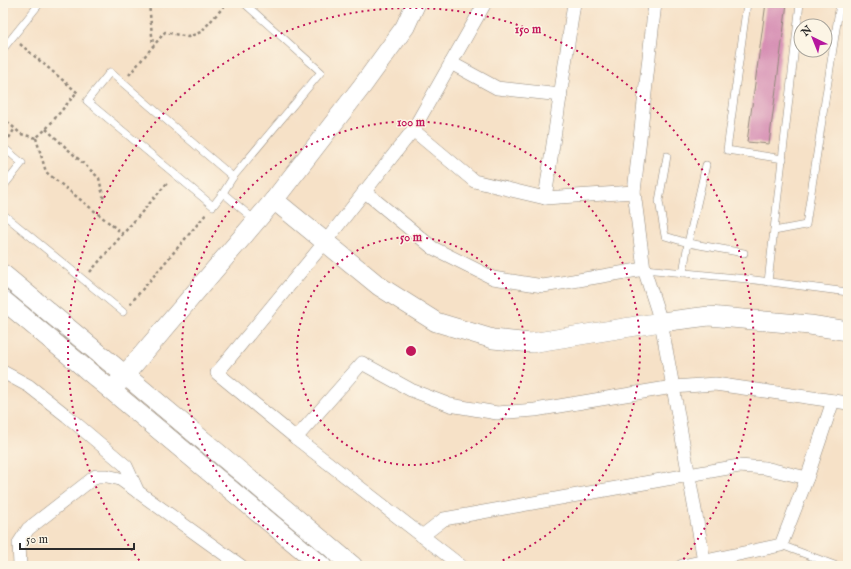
<svg xmlns="http://www.w3.org/2000/svg" width="851" height="569" font-family="'IM FELL English',serif">
	<style>
		.building { fill: #d58cb2 }
		.lines { fill: none; stroke-linecap: round; stroke-linejoin: round }
		.lane-casing { stroke: #908679; stroke-width: 8 }
		.street-casing { stroke: #908679; stroke-width: 14 }
		.secondary-casing { stroke: #908679; stroke-width: 20 }
		.path { stroke: #908679; stroke-width: 2.5; stroke-dasharray: 3 3; stroke-linecap: butt }
		.lane { stroke: #fff; stroke-width: 7 }
		.street { stroke: #fff; stroke-width: 13 }
		.secondary { stroke: #fff; stroke-width: 19 }
		.ring { fill: none; stroke: #c2185b; stroke-width: 2; stroke-dasharray: 2 4 }
		.centre { fill: #c2185b; stroke: #fcf5e5; stroke-width: 2 }
		.ring-label { font-size: 12px; text-anchor: middle; font-weight: bold; fill: #c2185b; stroke: #fcf5e5; stroke-width: 3; stroke-linejoin: round; paint-order: stroke }
	</style>
	<rect width="100%" height="100%" fill="#fcf5e5"/>
	<filter id="ink" filterUnits="userSpaceOnUse"><feTurbulence type="fractalNoise" baseFrequency=".025" numOctaves="2"/><feDisplacementMap in="SourceGraphic" scale="8" xChannelSelector="R" yChannelSelector="G"/><feConvolveMatrix kernelMatrix="1 2 1 2 8 2 1 2 1" color-interpolation-filters="sRGB"/></filter>
	<filter id="wash" filterUnits="userSpaceOnUse"><feTurbulence type="fractalNoise" baseFrequency=".012" numOctaves="4" result="noise"/><feDisplacementMap in="SourceGraphic" scale="16" xChannelSelector="R" yChannelSelector="G"/><feGaussianBlur stdDeviation="0.9" result="paint"/><feColorMatrix in="noise" values="0 0 0 0 0 0 0 0 0 0 0 0 0 0 0 0 0 1.4 0 .05"/><feComposite in="paint" operator="in"/></filter>
	<g filter="url(#wash)">
		<rect width="100%" height="100%" fill="#f6e1c7"/>
		<g id="blocks">
			<!-- building -->
			<polygon class="building" points="766,3 787,3 769,144 747,142"/>
		</g>
	</g>
	<g filter="url(#ink)">
		<use href="#blocks" fill-opacity="0" stroke="#908679" stroke-width="1"/>
		<g class="lines">
			<defs>
				<g id="lane">
					<polyline points="747,3 727,150 783,159"/>
					<polyline points="3,49 40,3"/>
					<polyline points="3,147 22,163 3,187"/>
					<polyline points="667,156 659,201 665,236 688,243 744,253"/>
					<polyline points="233,177 321,72 244,3"/>
					<polyline points="223,193 233,177 110,72 87,101 213,206 223,193 256,221"/>
					<polyline points="3,214 123,312"/>
					<polyline points="774,231 806,225 840,3"/>
					<polyline points="644,269 747,279 848,292"/>
					<polyline points="683,273 688,243 706,165"/>
					<polyline points="768,282 800,3"/>
					<polyline points="781,545 837,566"/>
				</g>
				<g id="street">
					<polyline points="655,3 634,192 644,269 661,322 673,387 705,566"/>
					<polyline points="451,63 497,88 561,95"/>
					<polyline points="413,130 474,181 545,198 634,192"/>
					<polyline points="364,191 433,248 493,278 543,286 644,269"/>
					<polyline points="545,198 574,3"/>
					<polyline points="3,372 29,386 67,416 126,466 138,492"/>
					<polyline points="296,438 362,363 411,390 450,405 497,413 535,410 673,387 715,384 848,403"/>
					<polyline points="422,536 444,519 739,466 765,468 807,478"/>
					<polyline points="20,566 19,543 28,529 96,476 107,476 120,479 241,566"/>
					<polyline points="461,566 296,438 217,373 325,242 413,130 485,3"/>
					<polyline points="682,566 781,545 807,478 833,401"/>
				</g>
				<g id="secondary">
					<polyline points="274,200 379,286 436,322 493,339 531,343 661,322 709,316 810,325 848,331"/>
					<polyline points="3,274 125,375 353,566"/>
					<polyline points="3,300 322,566"/>
					<polyline points="112,390 274,200 363,85 405,27 416,3"/>
				</g>
			</defs>
			<!-- lane casing -->
			<use href="#lane" class="lane-casing"/>
			<!-- street casing -->
			<use href="#street" class="street-casing"/>
			<!-- secondary casing -->
			<use href="#secondary" class="secondary-casing"/>
			<!-- path -->
			<g class="path">
				<polyline points="149,3 153,46"/>
				<polyline points="20,44 78,93"/>
				<polyline points="129,75 165,32 188,37 201,32 227,3"/>
				<polyline points="3,118 21,134 36,138 46,129 77,92"/>
				<polyline points="46,129 99,178 104,200"/>
				<polyline points="9,138 15,128"/>
				<polyline points="36,138 46,172 123,234"/>
				<polyline points="90,272 168,182"/>
				<polyline points="130,304 207,213"/>
			</g>
			<!-- lane -->
			<use href="#lane" class="lane"/>
			<!-- street -->
			<use href="#street" class="street"/>
			<!-- secondary -->
			<use href="#secondary" class="secondary"/>
		</g>
	</g>
	<!-- distance rings -->
	<g class="ring">
		<circle cx="411" cy="351" r="114"/>
		<path d="M331 565A229 229 0 1 1 491 565"/>
		<path d="M143 565A343 343 0 1 1 679 565"/>
	</g>
	<circle cx="411" cy="351" r="6" class="centre"/>
	<g class="ring-label">
		<text x="528" y="33">150 m</text>
		<text x="411" y="126">100 m</text>
		<text x="411" y="241">50 m</text>
	</g>
	<!-- margin -->
	<rect width="851" height="569" fill="none" stroke="#fcf5e5" stroke-width="16"/>
	<!-- north arrow -->
	<g transform="translate(813 38) rotate(317)"><circle r="19" fill="#fcf5e5" stroke="#a8a49b"/>
	<path d="M0-3L7 15L0 10L-7 15Z" fill="#b5179e"/>
	<text y="-6" font-size="11" font-weight="bold" text-anchor="middle" fill="#2b2b2b">N</text>
	</g>
	<!-- scale -->
	<path d="M20 543v6h114v-6" fill="none" stroke="#2b2b2b" stroke-width="2"/>
	<text x="26" y="543" font-size="12" fill="#2b2b2b" stroke="#fcf5e5" stroke-width="3" paint-order="stroke">50 m</text>
</svg>
